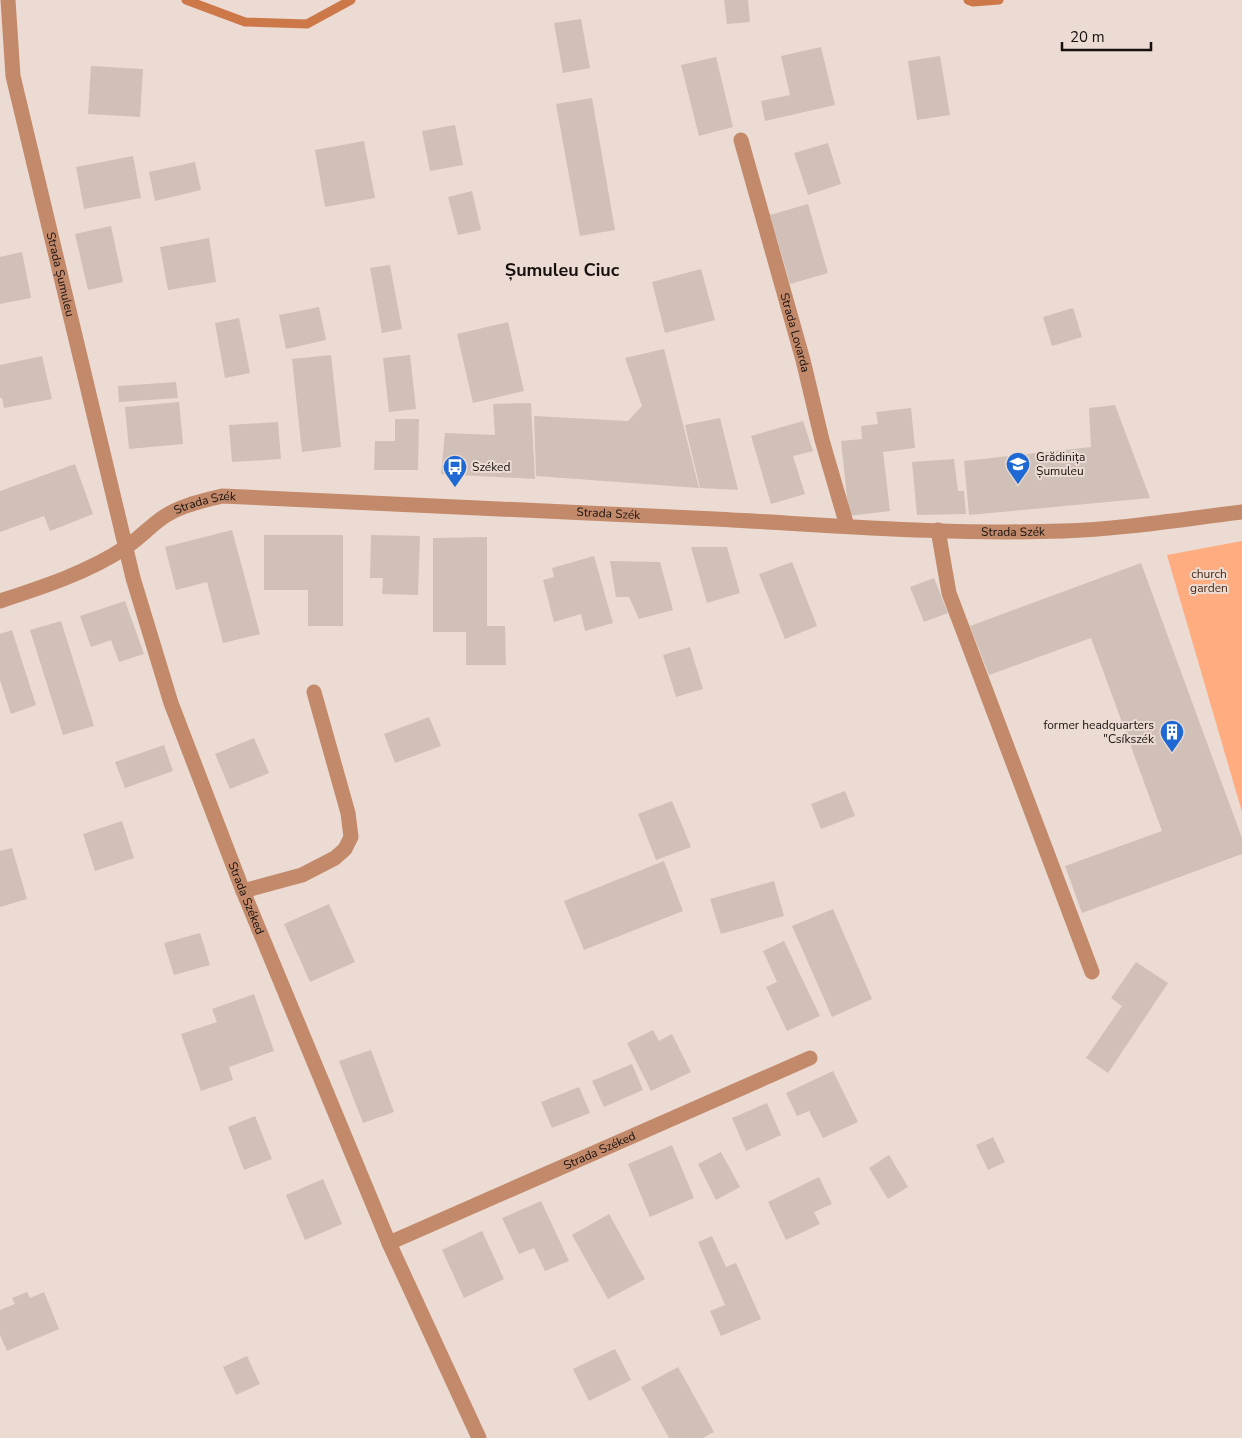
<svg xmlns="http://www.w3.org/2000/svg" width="1242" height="1438" font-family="'Nunito Sans',sans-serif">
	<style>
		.green { fill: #feac80 }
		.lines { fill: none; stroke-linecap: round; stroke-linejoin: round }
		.stream { stroke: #cd7849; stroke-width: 9 }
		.building { fill: #d1c0b7 }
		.minor { stroke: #c3896b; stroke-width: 15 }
		.labels { text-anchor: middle; stroke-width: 4; stroke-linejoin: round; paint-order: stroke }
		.street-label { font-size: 12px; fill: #17110e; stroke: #ecdbd2 }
		.poi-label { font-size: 12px; fill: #17110e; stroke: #ecdbd2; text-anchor: start }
		.park-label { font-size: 12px; fill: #4d2a16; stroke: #ecdbd2 }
		.district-label { font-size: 18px; font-weight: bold; fill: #17110e; stroke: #ecdbd2 }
	</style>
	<rect width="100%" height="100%" fill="#ecdbd2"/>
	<!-- green -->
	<polygon class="green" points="1242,541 1242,812 1167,555"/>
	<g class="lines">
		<!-- stream -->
		<g class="stream">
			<polyline points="186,0 245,22 307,24 351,0"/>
			<polyline points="968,0 973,2 999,0"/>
		</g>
	</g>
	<!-- building -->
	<g class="building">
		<polygon points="724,0 748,0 750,22 727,24"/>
		<polygon points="581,19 590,68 563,73 554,23"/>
		<polygon points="821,47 835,105 765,121 761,101 790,95 781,56"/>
		<polygon points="940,56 950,115 917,120 908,61"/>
		<polygon points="716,57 733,127 699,136 681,65"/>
		<polygon points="91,66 143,69 140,117 88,114"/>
		<polygon points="592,98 615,230 580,236 556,104"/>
		<polygon points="455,125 463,165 430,171 422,131"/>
		<polygon points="364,141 375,198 325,207 315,150"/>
		<polygon points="828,143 841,184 808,195 794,153"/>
		<polygon points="133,156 141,198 84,209 76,167"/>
		<polygon points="195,162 201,190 155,201 149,172"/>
		<polygon points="472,191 481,230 458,235 448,197"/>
		<polygon points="808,204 828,273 790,284 770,215"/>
		<polygon points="111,226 123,282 88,290 75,234"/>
		<polygon points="209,238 216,282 168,290 160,247"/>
		<polygon points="22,252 31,298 0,304 0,257"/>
		<polygon points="390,265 402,329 382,333 370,268"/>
		<polygon points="701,269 715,320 665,333 652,282"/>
		<polygon points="319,307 326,340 286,349 279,315"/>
		<polygon points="1073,308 1082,337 1052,346 1043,317"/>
		<polygon points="239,318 250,373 225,378 215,323"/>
		<polygon points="508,322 524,391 473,403 457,334"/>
		<polygon points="664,349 699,488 536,476 534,416 628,421 642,406 625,358"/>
		<polygon points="331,355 341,447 302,452 292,359"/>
		<polygon points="410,355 416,409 389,412 383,358"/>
		<polygon points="42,356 52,399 4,408 2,398 0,398 0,365"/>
		<polygon points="176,382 178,398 119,402 118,386"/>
		<polygon points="179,402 183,444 129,449 125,407"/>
		<polygon points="531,403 535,479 441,474 445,433 495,435 493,404"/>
		<polygon points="1115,405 1150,498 969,515 964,461 1091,447 1089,408"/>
		<polygon points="911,408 915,448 883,452 890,511 849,516 841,441 862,439 861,426 878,424 876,412"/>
		<polygon points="720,418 738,490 700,488 685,425"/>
		<polygon points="395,419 419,419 418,470 374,470 375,441 395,441"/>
		<polygon points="803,421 813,451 793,456 805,494 771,504 751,436"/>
		<polygon points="278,422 281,459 232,462 229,425"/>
		<polygon points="954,459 958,491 964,491 966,514 917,515 912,462"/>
		<polygon points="75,464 93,514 50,531 44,516 0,532 0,491"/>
		<polygon points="232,530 260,634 223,643 207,582 176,590 165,547"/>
		<polygon points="264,535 343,535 343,626 308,626 308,590 264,590"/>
		<polygon points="371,535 420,536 418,595 382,594 383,578 370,578"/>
		<polygon points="487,537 487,626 505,626 506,665 466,665 466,632 433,632 433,538"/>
		<polygon points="691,547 727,547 740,593 707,603"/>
		<polygon points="594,556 613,623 585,631 581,614 554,622 543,580 554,577 552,568"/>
		<polygon points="610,561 660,562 673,610 639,619 629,597 616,597"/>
		<polygon points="792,562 817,626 785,639 759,574"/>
		<polygon points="1141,563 1242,838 1242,854 1082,913 1065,866 1162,831 1091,638 989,675 970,626"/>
		<polygon points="934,578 948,613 924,622 910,587"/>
		<polygon points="125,601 144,654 119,662 111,640 91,647 80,616"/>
		<polygon points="61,621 94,726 63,735 30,630"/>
		<polygon points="12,630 36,705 11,714 0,680 0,634"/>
		<polygon points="690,647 703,689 676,697 663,655"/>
		<polygon points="429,717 441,746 395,763 384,734"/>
		<polygon points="254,738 269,773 230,789 215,754"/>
		<polygon points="164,745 173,771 125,788 115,762"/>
		<polygon points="845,791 855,816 821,829 811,804"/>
		<polygon points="672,801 691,847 656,860 638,814"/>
		<polygon points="122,821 134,858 95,871 83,834"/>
		<polygon points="12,848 27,899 0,907 0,851"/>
		<polygon points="664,861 683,911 584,950 564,901"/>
		<polygon points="774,881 784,916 721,934 710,899"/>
		<polygon points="329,904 355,962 310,982 284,924"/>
		<polygon points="833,909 872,999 832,1017 792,926"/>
		<polygon points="200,933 210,965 174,975 164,943"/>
		<polygon points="784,941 820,1016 787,1031 766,987 777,982 763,951"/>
		<polygon points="1136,962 1168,983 1108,1073 1086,1058 1122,1006 1111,998"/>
		<polygon points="254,994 274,1051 229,1067 233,1080 201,1091 181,1034 217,1022 212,1009"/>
		<polygon points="653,1030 659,1041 672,1034 691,1072 651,1091 627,1043"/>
		<polygon points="371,1050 394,1112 363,1123 339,1061"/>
		<polygon points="632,1064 643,1090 604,1107 592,1081"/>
		<polygon points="833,1071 858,1122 823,1138 809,1111 797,1116 786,1093"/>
		<polygon points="579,1087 590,1113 552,1128 541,1102"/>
		<polygon points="767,1103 781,1135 746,1151 732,1118"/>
		<polygon points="255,1116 272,1159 244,1170 228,1127"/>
		<polygon points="993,1137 1005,1162 988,1170 976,1145"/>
		<polygon points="672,1145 694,1198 650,1217 628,1164"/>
		<polygon points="721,1152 740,1187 716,1200 698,1164"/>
		<polygon points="889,1155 908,1187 888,1199 869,1168"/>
		<polygon points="819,1177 832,1204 814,1212 820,1224 786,1240 768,1202"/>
		<polygon points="323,1179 342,1224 305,1240 286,1195"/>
		<polygon points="541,1201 569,1261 545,1271 534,1248 519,1254 502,1218"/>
		<polygon points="609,1214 645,1279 608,1299 572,1235"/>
		<polygon points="482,1231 504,1279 464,1298 442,1250"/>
		<polygon points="712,1236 726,1267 736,1263 761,1319 721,1336 710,1311 725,1305 698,1242"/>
		<polygon points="27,1292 30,1298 44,1292 59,1329 7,1351 0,1335 0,1310 15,1304 12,1298"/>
		<polygon points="615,1349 631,1380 589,1401 573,1369"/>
		<polygon points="247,1356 260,1384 236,1395 223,1367"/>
		<polygon points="678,1367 714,1432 703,1438 669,1438 641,1387"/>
	</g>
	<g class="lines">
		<!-- minor -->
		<g class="minor">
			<path id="s1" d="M 8,0 L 13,76 L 133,578 L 171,703 L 243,891 L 389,1243 L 479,1438"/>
			<path id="s2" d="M 741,140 L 803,360 L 822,440 L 847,526"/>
			<polyline points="938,530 949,593 1092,972"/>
			<path id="s3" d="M 0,601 C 43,587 89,572 126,547 C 140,538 151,525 165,516 C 182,505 203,501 222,496 C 386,503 550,510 715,519 C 831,525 947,535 1063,531 C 1123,529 1183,519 1242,512"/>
			<polyline points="243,891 302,875 335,858 345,849 351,837 348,813 314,692"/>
			<path id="s4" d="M 389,1243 L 810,1058"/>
		</g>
	</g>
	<!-- icons -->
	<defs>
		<symbol id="school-pin" viewBox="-11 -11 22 30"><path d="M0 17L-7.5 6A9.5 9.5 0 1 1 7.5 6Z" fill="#1f69d4" stroke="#ecdbd2"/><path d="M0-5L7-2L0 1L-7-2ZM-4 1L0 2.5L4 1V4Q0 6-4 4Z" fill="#fff"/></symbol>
		<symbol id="bus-pin" viewBox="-11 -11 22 30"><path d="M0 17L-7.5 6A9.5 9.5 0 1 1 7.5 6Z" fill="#1f69d4" stroke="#ecdbd2"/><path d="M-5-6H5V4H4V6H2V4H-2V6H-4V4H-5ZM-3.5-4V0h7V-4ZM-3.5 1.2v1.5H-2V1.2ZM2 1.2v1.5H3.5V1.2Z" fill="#fff"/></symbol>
		<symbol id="building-pin" viewBox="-11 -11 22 30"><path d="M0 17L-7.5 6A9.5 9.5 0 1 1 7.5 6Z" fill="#1f69d4" stroke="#ecdbd2"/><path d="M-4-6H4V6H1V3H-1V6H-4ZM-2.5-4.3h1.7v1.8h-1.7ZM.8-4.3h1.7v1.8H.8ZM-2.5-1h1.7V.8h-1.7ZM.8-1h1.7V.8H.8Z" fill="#fff"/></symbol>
	</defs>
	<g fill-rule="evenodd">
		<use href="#school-pin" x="1004" y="450" width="28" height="38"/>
		<use href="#bus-pin" x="441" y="453" width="28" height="38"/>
		<use href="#building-pin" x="1158" y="718" width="28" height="38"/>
	</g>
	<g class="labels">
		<!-- street labels -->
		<g class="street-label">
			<text dy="4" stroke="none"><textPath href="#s1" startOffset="280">Strada Șumuleu</textPath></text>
			<text dy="4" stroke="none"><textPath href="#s2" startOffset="200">Strada Lovarda</textPath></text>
			<text dy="4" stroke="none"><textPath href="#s3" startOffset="230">Strada Szék</textPath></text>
			<text dy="4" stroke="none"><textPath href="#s3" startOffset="635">Strada Szék</textPath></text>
			<text dy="4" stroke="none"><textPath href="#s3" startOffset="1040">Strada Szék</textPath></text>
			<text dy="4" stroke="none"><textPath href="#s1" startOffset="932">Strada Széked</textPath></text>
			<text dy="4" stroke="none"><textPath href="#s4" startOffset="230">Strada Széked</textPath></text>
		</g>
		<!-- poi labels -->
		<g class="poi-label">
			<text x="1036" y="461">Grădinița<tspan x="1036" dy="14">Șumuleu</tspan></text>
			<text x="472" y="471">Széked</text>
			<text x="1154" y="729" text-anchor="end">former headquarters<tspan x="1154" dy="14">"Csíkszék</tspan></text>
		</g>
		<!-- park labels -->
		<g class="park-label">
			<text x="1209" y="578">church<tspan x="1209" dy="14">garden</tspan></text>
		</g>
		<!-- district labels -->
		<g class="district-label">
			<text x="562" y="276">Șumuleu Ciuc</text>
		</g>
	</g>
	<!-- scale -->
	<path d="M1062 42v8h89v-8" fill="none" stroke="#17110e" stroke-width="2.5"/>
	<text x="1070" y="42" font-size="15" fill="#17110e" stroke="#ecdbd2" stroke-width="4" paint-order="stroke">20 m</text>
</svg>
